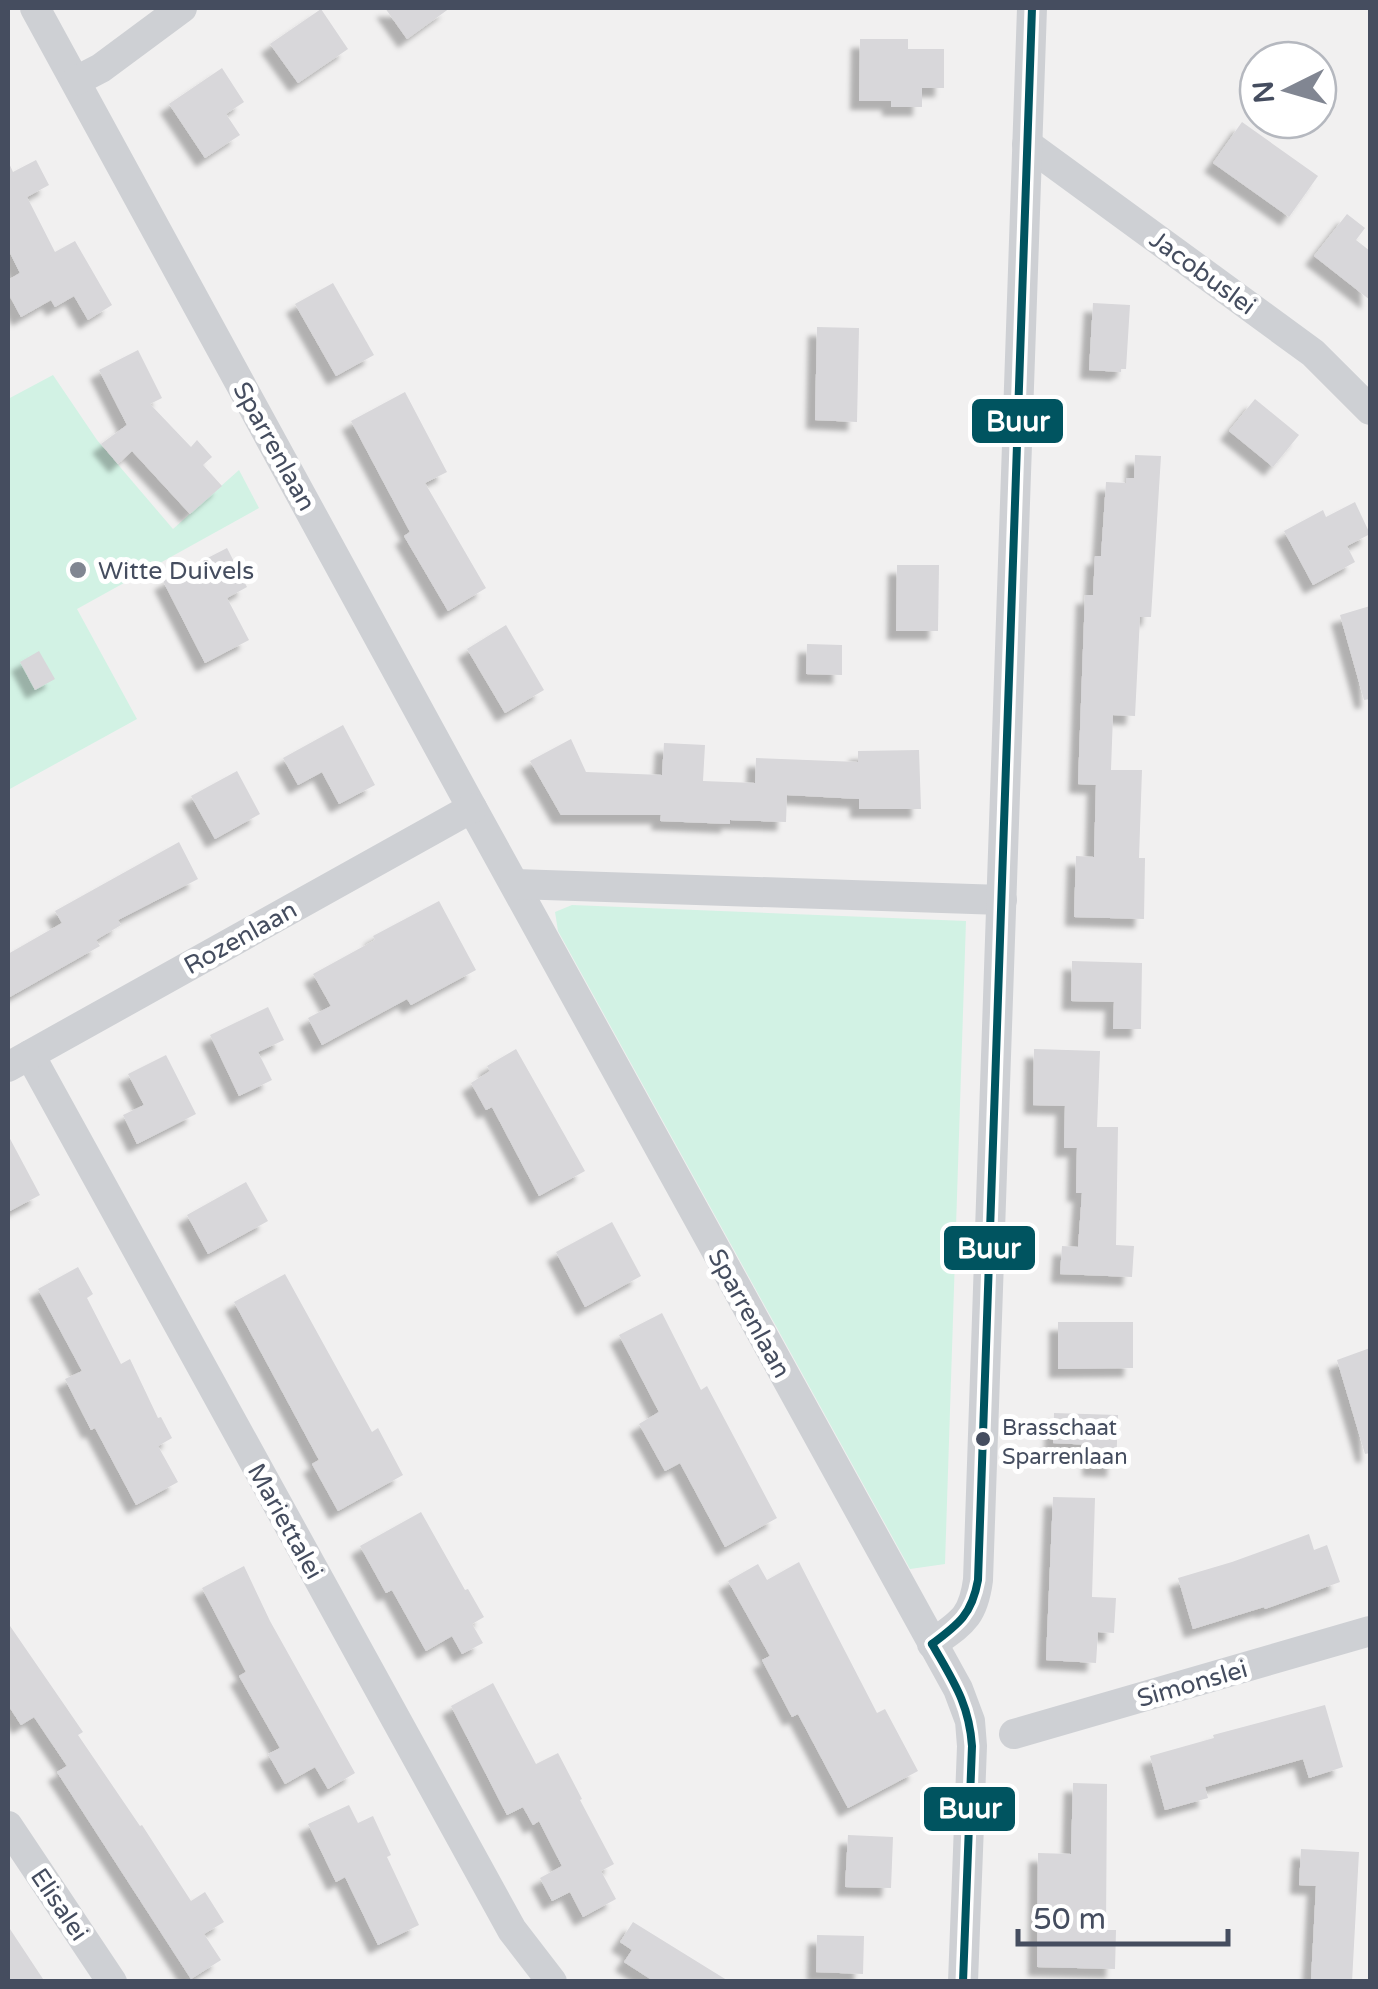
<svg xmlns="http://www.w3.org/2000/svg" width="1378" height="1989" font-family="'Varela Round',sans-serif">
	<style>
		.green { fill: #d2f2e4 }
		.building { fill: #d8d7da; filter: url(#shadow) }
		.lines { fill: none; stroke-linecap: round; stroke-linejoin: round }
		.minor { stroke: #ced0d4; stroke-width: 30 }
		.bus-1-casing { stroke: #fff; stroke-width: 15 }
		.bus-1 { stroke: #005460; stroke-width: 8 }
		.poi-dot { fill: #818692; stroke: #fff; stroke-width: 4 }
		.bus-dot { fill: #454d5f; stroke: #fff; stroke-width: 4 }
		.labels { text-anchor: middle; stroke-width: 10; stroke-linejoin: round; paint-order: stroke }
		.bus-label { font-size: 22px; fill: #454d5f; stroke: #fff; text-anchor: start }
		.street-label { font-size: 25px; fill: #454d5f; stroke: #fff }
		.poi-label { font-size: 25px; fill: #454d5f; stroke: #fff; text-anchor: start }
		.line-badge { stroke: #fff; stroke-width: 4 }
		.badge-label { font-size: 28px; text-anchor: middle; font-weight: bold; fill: #fff }
	</style>
	<defs>
		<filter id="shadow"><feDropShadow dx="-9" dy="9" stdDeviation="2.5" flood-color="#0004"/></filter>
	</defs>
	<rect width="100%" height="100%" fill="#f1f0f0"/>
	<!-- green -->
	<g class="green">
		<polygon points="53,375 97,440 173,529 239,470 259,508 77,609 137,719 8,790 8,399"/>
		<polygon points="572,905 966,921 945,1564 910,1569 558,931 555,912"/>
	</g>
	<!-- building -->
	<g class="building">
		<polygon points="385,8 450,8 407,39"/>
		<polygon points="321,9 348,49 298,83 270,44"/>
		<polygon points="860,39 908,39 908,49 944,49 944,88 922,88 922,107 891,107 891,101 859,101"/>
		<polygon points="222,68 244,102 226,114 240,135 205,158 169,104"/>
		<polygon points="1242,122 1318,176 1289,217 1213,163"/>
		<polygon points="36,160 49,185 27,197 55,252 75,241 112,305 88,320 74,296 55,307 51,300 21,317 8,293 8,280 20,273 8,249 8,161 13,172"/>
		<polygon points="1347,214 1365,228 1356,240 1370,251 1370,300 1314,256"/>
		<polygon points="333,283 374,355 336,376 295,304"/>
		<polygon points="1093,303 1130,305 1126,369 1121,369 1121,372 1089,370"/>
		<polygon points="817,327 859,328 857,422 815,420"/>
		<polygon points="138,350 162,398 150,404 191,447 197,440 212,457 203,465 222,486 190,514 132,451 118,464 101,444 127,425 99,370"/>
		<polygon points="405,392 447,472 425,483 486,588 448,611 404,536 410,532 351,421"/>
		<polygon points="1255,399 1299,435 1273,467 1229,431"/>
		<polygon points="1135,455 1161,456 1151,617 1140,617 1135,716 1113,715 1111,770 1142,770 1139,858 1145,858 1144,919 1074,917 1076,856 1094,857 1096,785 1078,784 1085,595 1093,595 1095,556 1101,556 1106,482 1126,483 1126,478 1134,478"/>
		<polygon points="1355,502 1370,534 1347,546 1355,562 1313,585 1284,531 1323,510 1326,517"/>
		<polygon points="227,548 247,587 227,598 249,640 205,663 163,581"/>
		<polygon points="897,565 939,565 938,631 896,631"/>
		<polygon points="1370,606 1370,699 1364,700 1340,615"/>
		<polygon points="506,625 544,690 505,713 467,649"/>
		<polygon points="807,644 842,645 842,675 806,674"/>
		<polygon points="39,651 55,679 35,690 20,662"/>
		<polygon points="343,725 375,785 339,804 322,772 298,785 283,758"/>
		<polygon points="571,739 586,772 662,775 664,743 705,745 703,781 755,783 756,758 858,762 858,751 919,750 921,809 859,809 859,799 787,795 786,822 730,820 730,824 660,821 661,815 561,815 530,761"/>
		<polygon points="237,771 260,814 215,839 191,796"/>
		<polygon points="179,842 198,879 118,920 121,925 96,940 100,946 8,998 8,954 62,923 55,911"/>
		<polygon points="439,901 476,970 411,1005 407,999 322,1045 308,1018 331,1006 313,974 375,940 373,936"/>
		<polygon points="1072,961 1142,963 1141,1029 1113,1029 1114,1002 1071,1001"/>
		<polygon points="268,1007 284,1040 258,1052 272,1080 239,1096 210,1035"/>
		<polygon points="516,1049 585,1171 539,1196 492,1107 486,1110 471,1083 490,1071 487,1066"/>
		<polygon points="1034,1049 1100,1051 1097,1127 1118,1127 1116,1245 1134,1246 1132,1277 1060,1274 1062,1246 1078,1247 1082,1193 1076,1193 1077,1148 1064,1148 1065,1106 1033,1105"/>
		<polygon points="166,1055 196,1114 137,1144 123,1115 144,1105 128,1074"/>
		<polygon points="8,1135 40,1195 8,1212"/>
		<polygon points="246,1182 268,1221 208,1254 187,1215"/>
		<polygon points="612,1222 641,1276 585,1307 556,1252"/>
		<polygon points="78,1267 93,1294 87,1298 121,1364 130,1359 158,1418 161,1417 172,1438 158,1446 178,1482 136,1505 95,1428 91,1430 65,1379 82,1371 38,1289"/>
		<polygon points="285,1274 372,1432 378,1428 403,1475 338,1511 312,1464 319,1460 234,1302"/>
		<polygon points="662,1313 701,1390 707,1386 777,1518 725,1547 680,1463 665,1471 639,1424 659,1412 619,1335"/>
		<polygon points="1058,1322 1133,1322 1133,1368 1058,1369"/>
		<polygon points="1370,1348 1370,1453 1365,1454 1337,1360"/>
		<polygon points="1054,1413 1118,1415 1116,1468 1091,1467 1092,1445 1053,1443"/>
		<polygon points="1053,1497 1095,1498 1092,1597 1116,1598 1114,1633 1098,1632 1096,1663 1046,1660"/>
		<polygon points="421,1512 465,1590 468,1589 484,1617 472,1624 483,1643 462,1654 452,1636 426,1651 392,1590 386,1593 360,1546"/>
		<polygon points="1309,1534 1314,1550 1327,1545 1340,1582 1265,1609 1264,1607 1193,1629 1178,1578 1232,1562"/>
		<polygon points="799,1562 877,1713 885,1709 918,1771 848,1808 798,1714 792,1717 762,1660 770,1656 728,1581 758,1564 767,1580"/>
		<polygon points="244,1566 270,1621 355,1773 328,1789 315,1767 285,1784 268,1754 280,1748 239,1676 246,1672 202,1588"/>
		<polygon points="8,1623 83,1732 78,1735 140,1826 142,1825 191,1901 205,1892 224,1922 204,1934 221,1960 191,1979 57,1772 67,1766 34,1717 21,1725 8,1705"/>
		<polygon points="493,1683 536,1764 558,1753 582,1799 580,1800 614,1864 601,1871 616,1899 583,1917 570,1892 552,1901 540,1878 562,1866 539,1821 533,1825 523,1807 507,1815 451,1706"/>
		<polygon points="1325,1705 1343,1767 1309,1778 1303,1759 1205,1787 1208,1798 1165,1810 1150,1756 1214,1738 1213,1735"/>
		<polygon points="1073,1783 1107,1784 1106,1930 1116,1930 1115,1969 1037,1967 1038,1853 1071,1854"/>
		<polygon points="349,1805 358,1823 373,1816 391,1855 387,1857 419,1925 378,1945 345,1877 336,1882 308,1824"/>
		<polygon points="848,1835 893,1837 891,1888 845,1887"/>
		<polygon points="1301,1849 1359,1852 1352,1982 1311,1980 1316,1886 1299,1885"/>
		<polygon points="633,1922 730,1982 655,1982 624,1962 632,1950 620,1942"/>
		<polygon points="8,1926 45,1982 8,1982"/>
		<polygon points="817,1935 864,1936 863,1974 816,1972"/>
	</g>
	<g class="lines">
		<!-- minor -->
		<g class="minor">
			<polyline points="35,8 472,808 958,1689 970,1721 972,1746 963,1982"/>
			<polyline points="76,81 101,68 182,8"/>
			<polyline points="1027,144 1313,353 1370,410"/>
			<polyline points="515,884 1002,900"/>
			<polyline points="30,1055 512,1930 552,1982"/>
			<polyline points="8,1067 472,808"/>
			<path d="M 932,1644 C 961,1623 973,1618 978,1580 L 1032,8"/>
			<polyline points="1014,1734 1370,1631"/>
			<polyline points="8,1826 112,1982"/>
		</g>
		<defs>
			<g id="bus-1">
				<path d="M 932,1644 C 959,1624 972,1614 978,1580 L 1032,8"/>
				<path d="M 932,1644 C 953,1681 969,1703 972,1746 L 963,1982"/>
			</g>
		</defs>
		<!-- bus-1 casing -->
		<use href="#bus-1" class="bus-1-casing"/>
		<!-- bus-1 -->
		<use href="#bus-1" class="bus-1"/>
	</g>
	<!-- markers -->
	<circle class="poi-dot" cx="78" cy="570" r="10"/>
	<circle class="bus-dot" cx="983" cy="1439" r="9"/>
	<g class="labels">
		<!-- bus labels -->
		<g class="bus-label">
			<text x="1002" y="1435">Brasschaat<tspan x="1002" dy="29">Sparrenlaan</tspan></text>
		</g>
		<!-- street labels -->
		<g class="street-label">
			<text transform="translate(1203 272) rotate(36)" y="9">Jacobuslei</text>
			<text transform="translate(275 446) rotate(61)" y="9">Sparrenlaan</text>
			<text transform="translate(240 937) rotate(-29)" y="9">Rozenlaan</text>
			<text transform="translate(750 1313) rotate(61)" y="9">Sparrenlaan</text>
			<text transform="translate(286 1521) rotate(61)" y="9">Mariettalei</text>
			<text transform="translate(1192 1683) rotate(-16)" y="9">Simonslei</text>
			<text transform="translate(60 1904) rotate(56)" y="9">Elisalei</text>
		</g>
		<!-- poi labels -->
		<g class="poi-label">
			<text x="98" y="579">Witte Duivels</text>
		</g>
	</g>
	<g class="line-badge">
		<rect x="970" y="397" width="95" height="48" rx="10" fill="#005460"/>
		<rect x="942" y="1224" width="95" height="48" rx="10" fill="#005460"/>
		<rect x="922" y="1785" width="95" height="48" rx="10" fill="#005460"/>
	</g>
	<g class="badge-label">
		<text x="1018" y="431">Buur</text>
		<text x="989" y="1258">Buur</text>
		<text x="970" y="1818">Buur</text>
	</g>
	<!-- border -->
	<rect width="1378" height="1989" fill="none" stroke="#454d5f" stroke-width="20"/>
	<!-- north arrow -->
	<g transform="translate(1288 90) rotate(265)"><circle r="48" fill="#ffffff" stroke="#b5b8bf" stroke-width="2.5"/>
	<path d="M0-8L18 38L0 25L-18 38Z" fill="#818692"/>
	<text y="-15" font-size="28" font-weight="bold" text-anchor="middle" fill="#454d5f">N</text>
	</g>
	<!-- scale -->
	<path d="M1018 1929v15h210v-15" fill="none" stroke="#454d5f" stroke-width="5"/>
	<text x="1033" y="1929" font-size="30" fill="#454d5f" stroke="#ffffff" stroke-width="8" paint-order="stroke">50 m</text>
</svg>
